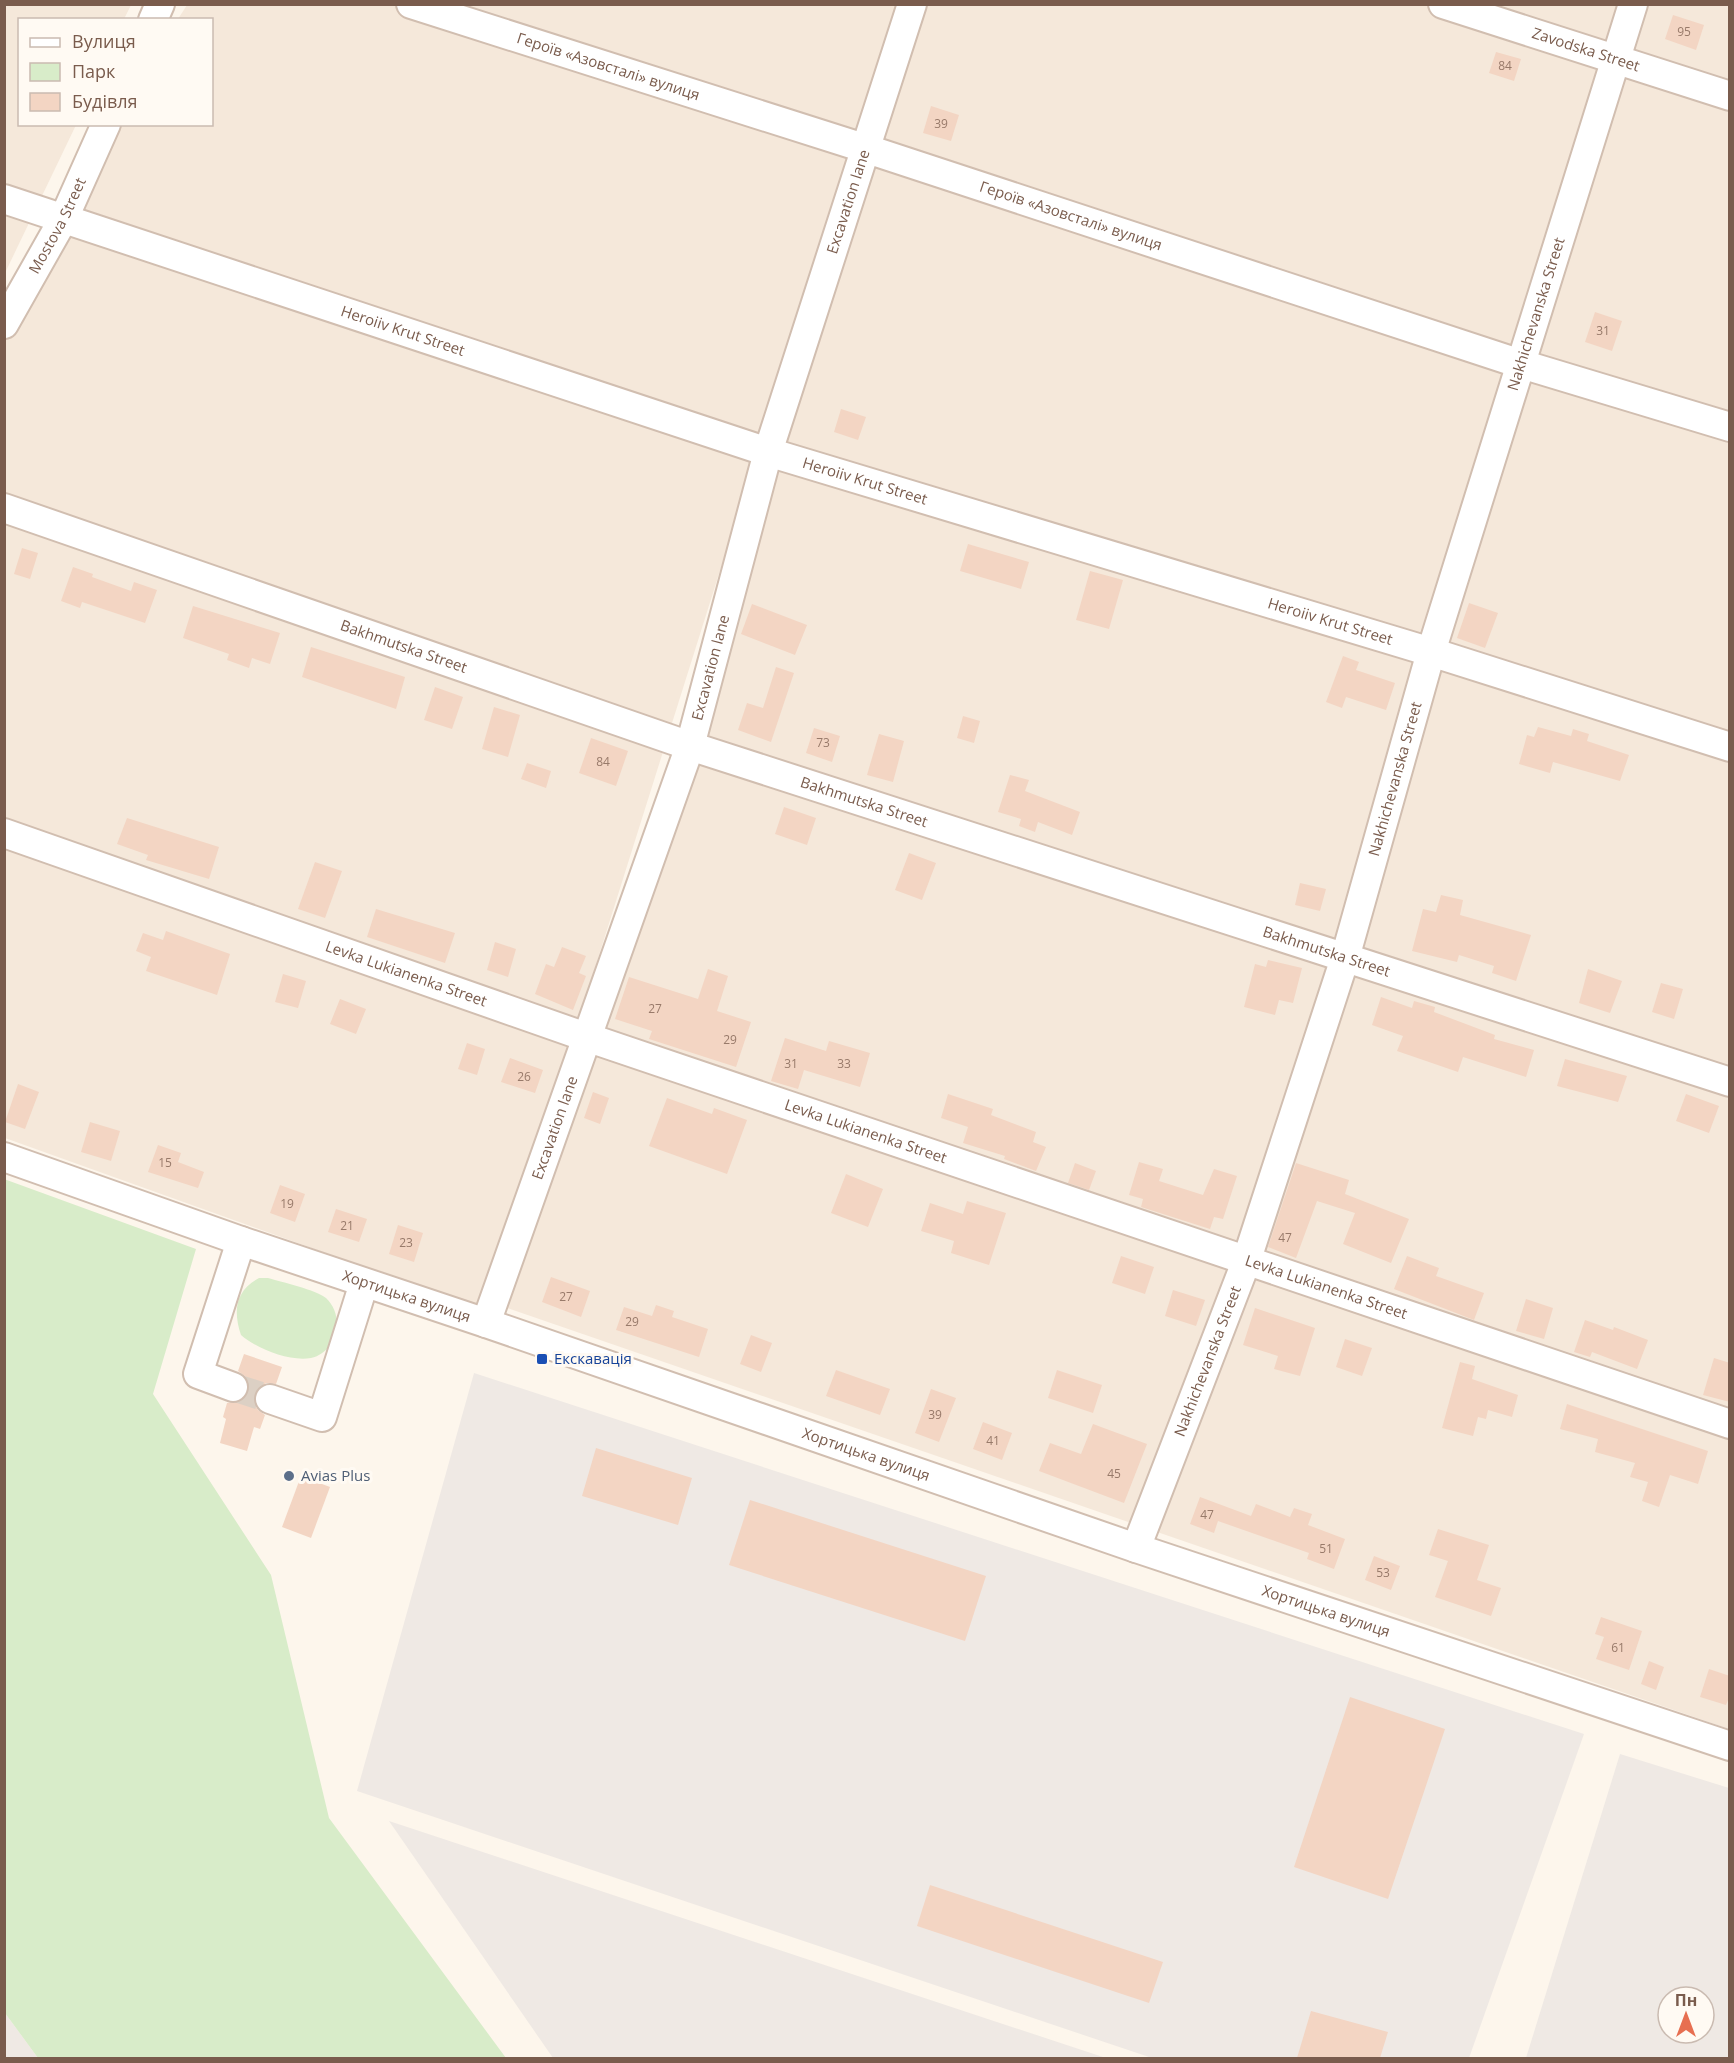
<svg xmlns="http://www.w3.org/2000/svg" width="1734" height="2063" font-family="'Open Sans',sans-serif">
	<style>
		.residential { fill: #f5e8da }
		.industrial { fill: #efe9e4; fill-rule: evenodd }
		.green { fill: #d8ecc9 }
		.building { fill: #f3d5c3 }
		.lines { fill: none; stroke-linecap: round; stroke-linejoin: round }
		.minor-tunnel { stroke: #dcd0c4; stroke-width: 28; stroke-dasharray: 28 14; stroke-linecap: butt }
		.minor-casing { stroke: #d1beb0; stroke-width: 32 }
		.minor { stroke: #fff; stroke-width: 28 }
		.transit-dot { fill: #1a4fb4; stroke: #fffaf3; stroke-width: 2 }
		.service-dot { fill: #5c6f8a; stroke: #fffaf3; stroke-width: 2 }
		.labels { text-anchor: middle; stroke-width: 6; stroke-linejoin: round; paint-order: stroke }
		.number-label { font-size: 12px; fill: #987a6a }
		.street-label { font-size: 15px; fill: #7a5c4d; stroke: #fffaf3 }
		.transit-label { font-size: 15px; fill: #164399; stroke: #fffaf3; text-anchor: start }
		.service-label { font-size: 15px; fill: #4e5e75; stroke: #fffaf3; text-anchor: start }
	</style>
	<rect width="100%" height="100%" fill="#fdf6ec"/>
	<!-- residential -->
	<g class="residential">
		<polygon points="5,5 131,5 124,19 20,20 20,124 76,125 5,273"/>
		<polygon points="187,5 898,5 487,1311 5,1138 5,320 118,125 212,124 212,20 178,19"/>
		<polygon points="920,5 1729,5 1729,1729 507,1308"/>
	</g>
	<!-- industrial -->
	<g class="industrial">
		<polygon points="474,1373 1584,1734 1469,2058 1152,2058 357,1791"/>
		<path d="M 1620,1754 L 1729,1788 L 1729,2058 L 1526,2058 ZM 1668,1997 L 1704,1997 L 1704,2033 L 1668,2033 Z"/>
		<polygon points="389,1821 1106,2058 553,2058"/>
		<polygon points="5,2013 38,2058 5,2058"/>
	</g>
	<!-- green -->
	<g class="green">
		<polygon points="4,1179 196,1249 153,1394 271,1575 329,1818 506,2058 38,2058 5,2013"/>
		<path d="M 259,1278 L 268,1278 C 282,1282 316,1290 326,1298 C 346,1317 337,1352 311,1358 C 290,1362 257,1349 241,1335 C 233,1311 235,1291 259,1278 Z"/>
	</g>
	<!-- building -->
	<g class="building">
		<polygon points="1673,15 1704,25 1696,50 1665,39"/>
		<polygon points="1496,52 1521,59 1514,81 1489,73"/>
		<polygon points="931,106 959,115 951,141 923,133"/>
		<polygon points="1595,312 1622,321 1612,351 1585,342"/>
		<polygon points="841,409 866,417 858,440 834,432"/>
		<polygon points="968,544 1029,562 1021,589 960,571"/>
		<polygon points="22,548 38,553 30,579 14,574"/>
		<polygon points="73,567 93,574 92,577 131,591 134,582 157,590 145,623 82,602 80,608 61,601"/>
		<polygon points="1090,571 1123,580 1109,629 1076,620"/>
		<polygon points="1469,603 1498,613 1485,648 1457,638"/>
		<polygon points="752,604 807,625 795,655 741,634"/>
		<polygon points="193,606 280,633 270,664 252,658 249,668 227,660 229,654 183,638"/>
		<polygon points="311,647 405,677 396,709 302,677"/>
		<polygon points="1343,656 1359,662 1356,670 1395,683 1386,710 1346,697 1342,708 1326,702"/>
		<polygon points="776,667 794,673 771,742 738,730 747,703 763,708"/>
		<polygon points="435,687 463,697 452,729 424,720"/>
		<polygon points="494,707 520,715 508,757 482,749"/>
		<polygon points="963,716 980,721 974,743 957,738"/>
		<polygon points="1538,727 1571,736 1573,729 1589,734 1587,741 1629,755 1620,781 1553,762 1550,773 1519,764 1527,735 1534,737"/>
		<polygon points="814,728 840,736 832,762 806,753"/>
		<polygon points="879,734 904,741 893,782 867,775"/>
		<polygon points="591,738 628,751 616,786 579,773"/>
		<polygon points="527,763 551,771 546,788 521,779"/>
		<polygon points="1010,775 1029,780 1025,791 1080,812 1072,835 1038,822 1035,832 1019,826 1021,819 998,812"/>
		<polygon points="784,807 816,818 807,845 775,834"/>
		<polygon points="127,818 219,847 209,879 146,860 148,855 117,844"/>
		<polygon points="909,853 936,863 922,900 895,890"/>
		<polygon points="315,862 342,871 325,918 298,909"/>
		<polygon points="1300,883 1326,889 1320,911 1295,905"/>
		<polygon points="1441,895 1463,900 1460,915 1531,935 1516,981 1492,973 1494,966 1459,955 1457,962 1412,951 1423,909 1436,912"/>
		<polygon points="376,909 455,933 445,963 367,937"/>
		<polygon points="166,931 230,954 217,995 146,971 151,957 136,951 143,933 163,940"/>
		<polygon points="495,942 516,949 508,977 487,970"/>
		<polygon points="562,947 586,956 579,973 586,976 573,1010 535,994 546,964 554,967"/>
		<polygon points="1268,960 1302,968 1293,1003 1279,1000 1275,1015 1244,1007 1255,964 1266,967"/>
		<polygon points="708,969 728,976 717,1011 751,1022 736,1067 649,1039 652,1031 615,1019 629,977 698,999"/>
		<polygon points="1588,969 1622,981 1610,1013 1579,1003"/>
		<polygon points="283,974 306,981 298,1008 275,1002"/>
		<polygon points="1661,983 1683,989 1674,1019 1652,1012"/>
		<polygon points="1381,997 1412,1008 1414,1001 1435,1007 1434,1012 1495,1035 1494,1039 1534,1050 1526,1077 1463,1057 1458,1072 1397,1051 1403,1036 1372,1025"/>
		<polygon points="340,999 366,1009 356,1034 330,1024"/>
		<polygon points="785,1038 826,1051 829,1041 870,1053 860,1087 804,1070 798,1089 771,1081"/>
		<polygon points="467,1043 485,1049 477,1075 458,1069"/>
		<polygon points="510,1058 543,1070 535,1093 501,1082"/>
		<polygon points="1565,1059 1627,1076 1618,1102 1557,1086"/>
		<polygon points="18,1084 39,1092 25,1129 5,1122"/>
		<polygon points="593,1092 609,1098 600,1124 584,1118"/>
		<polygon points="948,1094 993,1109 991,1115 1036,1132 1033,1142 1046,1147 1036,1171 1004,1159 1005,1156 963,1143 968,1127 941,1118"/>
		<polygon points="1686,1094 1719,1106 1709,1133 1676,1121"/>
		<polygon points="667,1098 712,1114 714,1108 747,1120 727,1174 649,1146"/>
		<polygon points="90,1122 120,1131 111,1161 81,1152"/>
		<polygon points="158,1145 181,1153 178,1162 204,1172 198,1188 148,1172"/>
		<polygon points="1139,1162 1163,1169 1159,1181 1203,1195 1214,1169 1237,1176 1223,1219 1214,1217 1210,1229 1141,1207 1143,1199 1129,1195"/>
		<polygon points="1075,1163 1096,1171 1089,1190 1068,1183"/>
		<polygon points="1296,1163 1349,1180 1345,1194 1409,1219 1391,1263 1343,1244 1355,1213 1317,1201 1296,1258 1268,1247"/>
		<polygon points="846,1174 883,1189 868,1227 831,1213"/>
		<polygon points="280,1185 305,1194 295,1222 270,1213"/>
		<polygon points="967,1201 1006,1213 989,1265 951,1253 954,1241 921,1231 930,1203 963,1214"/>
		<polygon points="336,1209 367,1219 359,1242 328,1232"/>
		<polygon points="398,1225 423,1233 414,1262 389,1254"/>
		<polygon points="1121,1256 1154,1267 1145,1294 1112,1283"/>
		<polygon points="1407,1256 1439,1268 1436,1276 1484,1293 1474,1320 1394,1289"/>
		<polygon points="551,1277 590,1291 581,1317 542,1302"/>
		<polygon points="1173,1290 1205,1300 1196,1326 1165,1316"/>
		<polygon points="1526,1299 1553,1308 1544,1339 1516,1331"/>
		<polygon points="656,1305 674,1311 672,1317 708,1329 699,1357 616,1330 624,1307 652,1316"/>
		<polygon points="1255,1308 1315,1328 1300,1376 1274,1369 1278,1356 1243,1345"/>
		<polygon points="1585,1320 1613,1330 1614,1327 1648,1340 1637,1369 1592,1352 1590,1357 1574,1352"/>
		<polygon points="751,1335 772,1343 761,1372 740,1364"/>
		<polygon points="1345,1339 1372,1348 1362,1376 1336,1367"/>
		<polygon points="244,1354 282,1367 276,1384 266,1383 255,1393 254,1403 258,1410 265,1415 260,1429 254,1427 247,1451 220,1443 226,1419 223,1417 227,1403 243,1400 249,1392 246,1377 238,1371"/>
		<polygon points="1714,1358 1730,1363 1730,1402 1703,1395"/>
		<polygon points="1460,1362 1475,1366 1472,1379 1518,1395 1512,1417 1488,1410 1486,1419 1478,1417 1473,1436 1442,1428"/>
		<polygon points="836,1370 890,1389 880,1415 826,1396"/>
		<polygon points="1057,1370 1102,1385 1093,1413 1048,1398"/>
		<polygon points="931,1389 956,1398 939,1442 915,1433"/>
		<polygon points="1567,1404 1708,1451 1698,1484 1670,1475 1659,1507 1642,1501 1648,1482 1630,1477 1635,1463 1595,1452 1598,1439 1560,1429"/>
		<polygon points="983,1422 1012,1433 1002,1460 973,1449"/>
		<polygon points="1093,1424 1147,1444 1124,1503 1039,1471 1050,1443 1081,1454"/>
		<polygon points="596,1448 692,1478 678,1525 582,1496"/>
		<polygon points="301,1476 330,1487 311,1538 282,1527"/>
		<polygon points="1200,1497 1251,1516 1256,1504 1290,1517 1294,1508 1312,1514 1308,1525 1345,1539 1334,1569 1307,1559 1309,1553 1218,1521 1214,1533 1190,1524"/>
		<polygon points="750,1500 986,1576 965,1641 729,1565"/>
		<polygon points="1438,1529 1489,1545 1477,1580 1501,1588 1491,1616 1435,1597 1448,1561 1429,1555"/>
		<polygon points="1374,1556 1400,1566 1391,1590 1365,1580"/>
		<polygon points="1601,1617 1642,1631 1629,1670 1596,1659 1604,1637 1595,1634"/>
		<polygon points="1649,1661 1664,1667 1656,1690 1641,1684"/>
		<polygon points="1709,1669 1730,1676 1730,1695 1726,1705 1700,1697"/>
		<polygon points="1350,1697 1445,1729 1388,1899 1294,1867"/>
		<polygon points="930,1885 1163,1962 1149,2003 917,1926"/>
		<polygon points="1311,2011 1388,2032 1380,2058 1297,2058"/>
	</g>
	<g class="lines">
		<!-- minor-tunnel -->
		<polyline class="minor-tunnel" points="233,1387 270,1399"/>
		<defs>
			<g id="minor">
				<path id="s1" d="M 411,4 L 864,148 L 1521,364 L 1730,427"/>
				<path id="s2" d="M 1443,4 L 1730,96"/>
				<polyline points="153,20 160,4"/>
				<path id="s3" d="M 4,199 L 768,452 L 1431,652 L 1730,747"/>
				<path id="s4" d="M 4,324 L 64,218 L 106,124"/>
				<path id="s5" d="M 4,508 L 690,746 L 1730,1082"/>
				<path id="s6" d="M 4,833 L 589,1038 L 1730,1424"/>
				<path id="s7" d="M 4,1157 L 241,1241 L 486,1323 L 1136,1548 L 1730,1746"/>
				<path id="s8" d="M 486,1323 L 690,746 L 768,452 L 912,4"/>
				<polyline points="233,1387 198,1374 241,1241"/>
				<polyline points="270,1399 322,1417 364,1283"/>
				<path id="s9" d="M 1136,1548 L 1246,1262 L 1345,958 L 1431,652 L 1633,4"/>
			</g>
		</defs>
		<!-- minor casing -->
		<use href="#minor" class="minor-casing"/>
		<!-- minor -->
		<use href="#minor" class="minor"/>
	</g>
	<!-- markers -->
	<rect class="transit-dot" x="536" y="1353" width="12" height="12" rx="3"/>
	<circle class="service-dot" cx="289" cy="1476" r="6"/>
	<g class="labels">
		<!-- number labels -->
		<g class="number-label">
			<text x="1684" y="36">95</text>
			<text x="1505" y="70">84</text>
			<text x="941" y="128">39</text>
			<text x="1603" y="335">31</text>
			<text x="823" y="747">73</text>
			<text x="603" y="766">84</text>
			<text x="655" y="1013">27</text>
			<text x="730" y="1044">29</text>
			<text x="791" y="1068">31</text>
			<text x="844" y="1068">33</text>
			<text x="524" y="1081">26</text>
			<text x="165" y="1167">15</text>
			<text x="287" y="1208">19</text>
			<text x="347" y="1230">21</text>
			<text x="1285" y="1242">47</text>
			<text x="406" y="1247">23</text>
			<text x="566" y="1301">27</text>
			<text x="632" y="1326">29</text>
			<text x="935" y="1419">39</text>
			<text x="993" y="1445">41</text>
			<text x="1114" y="1478">45</text>
			<text x="1207" y="1519">47</text>
			<text x="1326" y="1553">51</text>
			<text x="1383" y="1577">53</text>
			<text x="1618" y="1652">61</text>
		</g>
		<!-- street labels -->
		<g class="street-label">
			<text dy="5" stroke="none"><textPath href="#s2" startOffset="150">Zavodska Street</textPath></text>
			<text dy="5" stroke="none"><textPath href="#s1" startOffset="207">Героїв «Азовсталі» вулиця</textPath></text>
			<text dy="5" stroke="none"><textPath href="#s8" startOffset="1179">Excavation lane</textPath></text>
			<text dy="5" stroke="none"><textPath href="#s1" startOffset="693">Героїв «Азовсталі» вулиця</textPath></text>
			<text dy="5" stroke="none"><textPath href="#s4" startOffset="112">Mostova Street</textPath></text>
			<text dy="5" stroke="none"><textPath href="#s9" startOffset="1298">Nakhichevanska Street</textPath></text>
			<text dy="5" stroke="none"><textPath href="#s3" startOffset="420">Heroiiv Krut Street</textPath></text>
			<text dy="5" stroke="none"><textPath href="#s3" startOffset="906">Heroiiv Krut Street</textPath></text>
			<text dy="5" stroke="none"><textPath href="#s3" startOffset="1392">Heroiiv Krut Street</textPath></text>
			<text dy="5" stroke="none"><textPath href="#s5" startOffset="423">Bakhmutska Street</textPath></text>
			<text dy="5" stroke="none"><textPath href="#s8" startOffset="693">Excavation lane</textPath></text>
			<text dy="5" stroke="none"><textPath href="#s9" startOffset="812">Nakhichevanska Street</textPath></text>
			<text dy="5" stroke="none"><textPath href="#s5" startOffset="909">Bakhmutska Street</textPath></text>
			<text dy="5" stroke="none"><textPath href="#s5" startOffset="1395">Bakhmutska Street</textPath></text>
			<text dy="5" stroke="none"><textPath href="#s6" startOffset="426">Levka Lukianenka Street</textPath></text>
			<text dy="5" stroke="none"><textPath href="#s8" startOffset="207">Excavation lane</textPath></text>
			<text dy="5" stroke="none"><textPath href="#s6" startOffset="912">Levka Lukianenka Street</textPath></text>
			<text dy="5" stroke="none"><textPath href="#s6" startOffset="1398">Levka Lukianenka Street</textPath></text>
			<text dy="5" stroke="none"><textPath href="#s7" startOffset="426">Хортицька вулиця</textPath></text>
			<text dy="5" stroke="none"><textPath href="#s9" startOffset="200">Nakhichevanska Street</textPath></text>
			<text dy="5" stroke="none"><textPath href="#s7" startOffset="912">Хортицька вулиця</textPath></text>
			<text dy="5" stroke="none"><textPath href="#s7" startOffset="1398">Хортицька вулиця</textPath></text>
		</g>
		<!-- transit labels -->
		<g class="transit-label">
			<text x="554" y="1364">Екскавація</text>
		</g>
		<!-- service labels -->
		<g class="service-label">
			<text x="301" y="1481">Avias Plus</text>
		</g>
	</g>
	<!-- border -->
	<rect width="1734" height="2063" fill="none" stroke="#7a5c4d" stroke-width="12"/>
	<!-- legend -->
	<rect x="18" y="18" width="195" height="108" fill="#fffaf3" stroke="#cabbb1" stroke-width="1.5"/>
	<rect x="30" y="38" width="30" height="9" fill="#ffffff" stroke="#cabbb1" stroke-width="1.5"/>
	<text x="72" y="48" font-size="18" fill="#7a5c4d">Вулиця</text>
	<rect x="30" y="63" width="30" height="18" fill="#d8ecc9" stroke="#cabbb1" stroke-width="1.5"/>
	<text x="72" y="78" font-size="18" fill="#7a5c4d">Парк</text>
	<rect x="30" y="93" width="30" height="18" fill="#f3d5c3" stroke="#cabbb1" stroke-width="1.5"/>
	<text x="72" y="108" font-size="18" fill="#7a5c4d">Будівля</text>
	<!-- north arrow -->
	<g transform="translate(1686 2015)"><circle r="28" fill="#fffaf3" stroke="#cabbb1" stroke-width="1.5"/>
	<path d="M0-4.5L10 22L0 15L-10 22Z" fill="#e76f51"/>
	<text y="-9" font-size="16" font-weight="bold" text-anchor="middle" fill="#7a5c4d">Пн</text>
	</g>
</svg>
